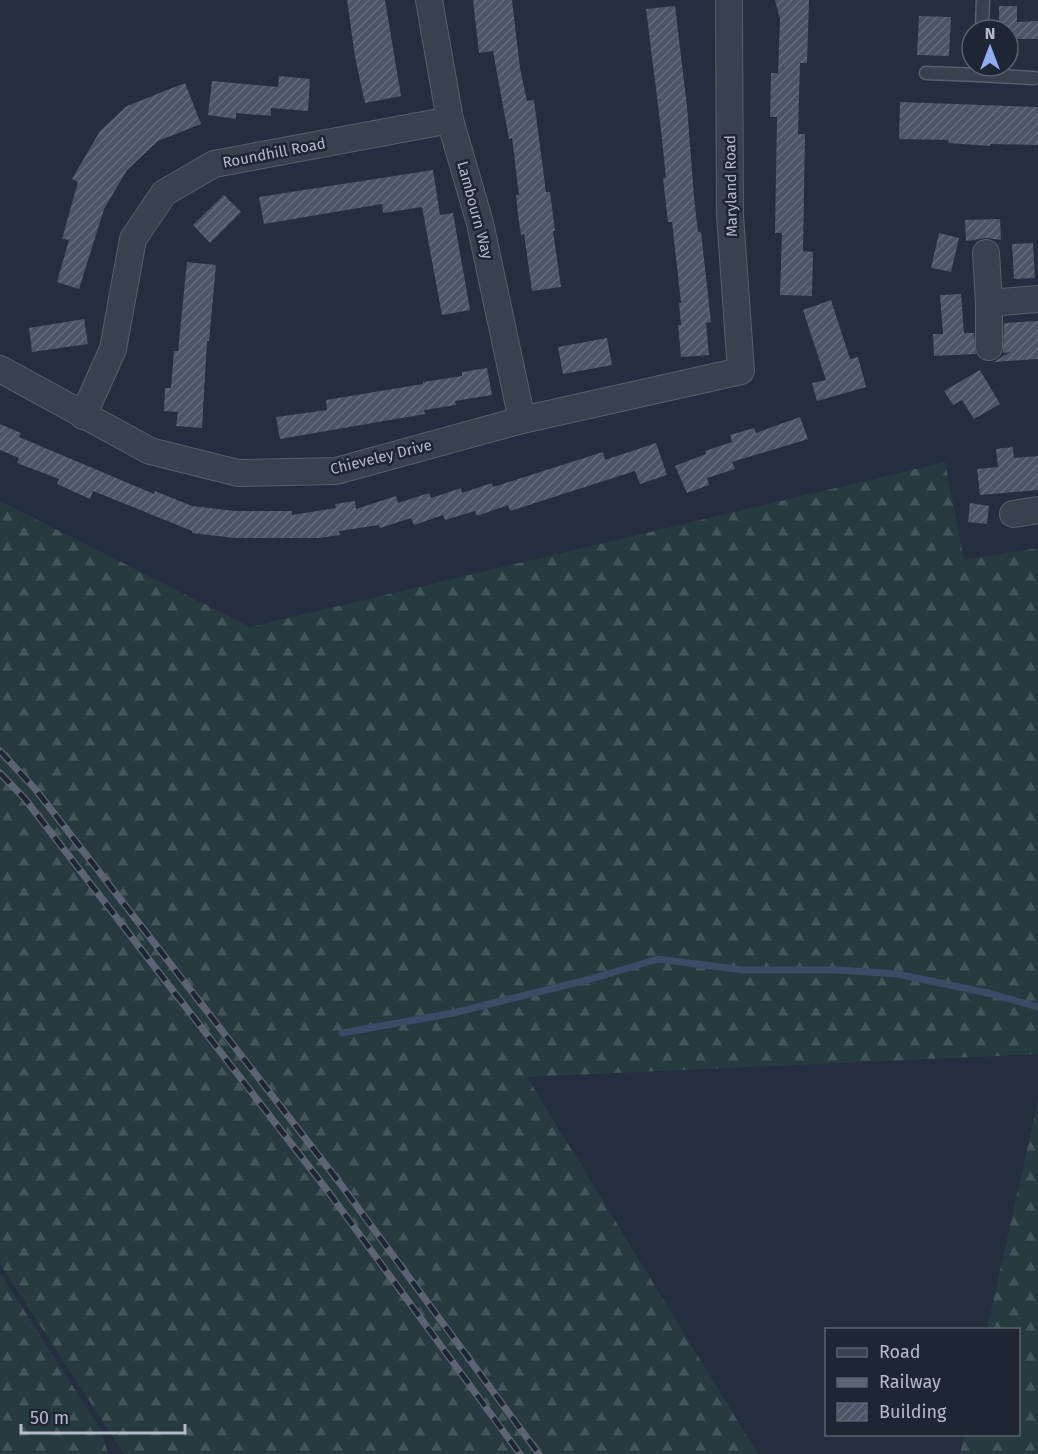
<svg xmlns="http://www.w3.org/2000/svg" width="1038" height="1454" font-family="'Fira Sans',sans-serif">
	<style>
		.forest { fill: url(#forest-firs) }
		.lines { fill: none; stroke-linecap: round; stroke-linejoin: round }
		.stream { stroke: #3c4a66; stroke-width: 7 }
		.building { fill: url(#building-hatch) }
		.lane-casing { stroke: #575e6c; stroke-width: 15 }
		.street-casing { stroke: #575e6c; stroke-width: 28 }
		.lane { stroke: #39404e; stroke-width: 12 }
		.street { stroke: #39404e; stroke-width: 26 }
		.rail-casing { stroke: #5c6474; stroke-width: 7 }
		.rail { stroke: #1e2533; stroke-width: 4.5; stroke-dasharray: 14; stroke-linecap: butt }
		.labels { text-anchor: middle; stroke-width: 5; stroke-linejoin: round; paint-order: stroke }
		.street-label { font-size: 15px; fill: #b5bbc9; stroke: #1e2533 }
	</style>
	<defs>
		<pattern id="forest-firs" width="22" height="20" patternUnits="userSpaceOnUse" patternTransform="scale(1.5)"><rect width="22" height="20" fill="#273a3f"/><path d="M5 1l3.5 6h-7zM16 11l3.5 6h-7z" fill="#445559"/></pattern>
		<pattern id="building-hatch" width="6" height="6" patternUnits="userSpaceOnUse" patternTransform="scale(1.5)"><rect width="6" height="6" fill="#4c5466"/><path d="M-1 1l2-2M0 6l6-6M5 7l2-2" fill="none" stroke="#646b7b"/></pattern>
	</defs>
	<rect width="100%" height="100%" fill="#252e3e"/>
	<!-- forest -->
	<g class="forest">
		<polygon points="945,462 964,560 1038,548 1038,1054 527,1077 758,1454 124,1454 0,1264 0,501 250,627"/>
		<polygon points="1038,1101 1038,1454 960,1454 964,1435 1018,1434 1018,1330 987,1329"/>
		<polygon points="0,1273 101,1430 108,1454 0,1454"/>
	</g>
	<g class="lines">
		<!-- stream -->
		<polyline class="stream" points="342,1033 453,1013 591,979 658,959 743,970 838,970 897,974 988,993 1038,1007"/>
	</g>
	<!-- building -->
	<g class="building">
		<polygon points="347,0 385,0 401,96 365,103 355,57"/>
		<polygon points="473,0 512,0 520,68 527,101 534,100 546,192 550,192 555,231 553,231 561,287 532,291 524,234 521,235 518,215 516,195 519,195 512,138 509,139 493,51 479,53"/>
		<polygon points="775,0 809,0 807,63 800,63 798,134 805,134 803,251 813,252 812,296 780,295 782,233 775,233 777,117 770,117 771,73 778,73 780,19"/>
		<polygon points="675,6 687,106 694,197 698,232 701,232 711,322 706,323 709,355 681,357 678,325 681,325 679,303 681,303 672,222 668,222 663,178 666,178 660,121 646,9"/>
		<polygon points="999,6 1017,6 1017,22 1038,21 1038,39 1008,39 1008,30 999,30"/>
		<polygon points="919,16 951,17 949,56 917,55"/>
		<polygon points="279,76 310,79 308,111 271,108 271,116 236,113 236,119 208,115 212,81 278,87"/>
		<polygon points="185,83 201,124 158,141 127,170 104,209 79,289 57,282 69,240 62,239 78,182 72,179 100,131 127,106"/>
		<polygon points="900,102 1038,107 1038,145 990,144 990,146 948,143 949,140 899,139"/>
		<polygon points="433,170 440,215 453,213 470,310 442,315 422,207 383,213 382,204 264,224 259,197"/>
		<polygon points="224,195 241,212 210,243 193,225"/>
		<polygon points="1000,219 1001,240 986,238 966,241 965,220"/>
		<polygon points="939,233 959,238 951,272 931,268"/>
		<polygon points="1033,243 1035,278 1014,279 1012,244"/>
		<polygon points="187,262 216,265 209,341 207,341 202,428 176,426 178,412 164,411 165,388 171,388 174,351 178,351"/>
		<polygon points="961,294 964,333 974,333 976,354 934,356 933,334 943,334 940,295"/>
		<polygon points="831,300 850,359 858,357 866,387 817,401 812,383 826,380 803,310"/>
		<polygon points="84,319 88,344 32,352 29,328"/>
		<polygon points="1038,321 1038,359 994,362 1010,352 1003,353 1004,323"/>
		<polygon points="607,338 612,365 563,374 558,347"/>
		<polygon points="487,368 492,395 455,401 456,405 424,410 425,414 280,439 276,417 327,410 326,400 423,384 423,382 462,376 462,372"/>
		<polygon points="980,370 1000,404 974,419 962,400 953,405 944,391"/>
		<polygon points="800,417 808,439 732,462 735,469 707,478 709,485 687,493 675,466 706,454 705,451 732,442 730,435 754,428 756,433"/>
		<polygon points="0,424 21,433 19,437 154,494 155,491 192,506 235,511 292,511 292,515 336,508 335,504 355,501 356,509 396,496 398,503 429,493 431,498 461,488 462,493 492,483 493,487 603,452 605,460 656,443 667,475 640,484 635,471 510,511 508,505 477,516 475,511 445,520 443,515 414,525 411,518 380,528 379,525 339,531 340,535 319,538 234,538 192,533 192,531 93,491 90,499 57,484 59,479 17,463 19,458 0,450"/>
		<polygon points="1013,447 1014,458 1038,456 1038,490 980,495 977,469 998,467 996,449"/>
		<polygon points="970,503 989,506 987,524 968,522"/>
	</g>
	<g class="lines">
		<defs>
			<g id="lane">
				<polyline points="982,30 983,0"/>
				<polyline points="980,66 979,75 1034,78"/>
				<polyline points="926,73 979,75"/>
			</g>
			<g id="street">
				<polyline points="429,0 450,120 480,223 522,420"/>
				<polyline points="986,253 989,303"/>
				<polyline points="989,347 989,303 1038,299"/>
				<polyline points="0,369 150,451 238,473 336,471 522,420 741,371 730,215 729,0"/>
				<polyline points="83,416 113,349 133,239 164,193 214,164 450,120"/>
				<polyline points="1013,514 1038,510"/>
			</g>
		</defs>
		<!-- lane casing -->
		<use href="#lane" class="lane-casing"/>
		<!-- street casing -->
		<use href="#street" class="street-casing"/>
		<!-- lane -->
		<use href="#lane" class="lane"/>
		<!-- street -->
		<use href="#street" class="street"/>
		<defs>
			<g id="rail">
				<polyline points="0,751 36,790 339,1182 539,1454"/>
				<polyline points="0,773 25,799 327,1190 520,1454"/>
			</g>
		</defs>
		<!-- rail casing -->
		<use href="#rail" class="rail-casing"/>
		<!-- rail -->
		<use href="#rail" class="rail"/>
	</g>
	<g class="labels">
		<!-- street labels -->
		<g class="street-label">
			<text transform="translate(274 153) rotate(-11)" y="5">Roundhill Road</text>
			<text transform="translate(731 186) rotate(-91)" y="5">Maryland Road</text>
			<text transform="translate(475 210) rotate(75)" y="5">Lambourn Way</text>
			<text transform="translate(381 457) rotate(-14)" y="5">Chieveley Drive</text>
		</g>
	</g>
	<!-- legend -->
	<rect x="825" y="1328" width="195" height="108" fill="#1e2533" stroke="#5a616f" stroke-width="1.5"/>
	<rect x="837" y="1348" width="30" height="9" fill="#39404e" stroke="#5a616f" stroke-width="1.5"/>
	<text x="879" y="1358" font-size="18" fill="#b5bbc9">Road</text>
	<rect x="837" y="1378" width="30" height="9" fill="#5c6474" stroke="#5a616f" stroke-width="1.5"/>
	<text x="879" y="1388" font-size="18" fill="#b5bbc9">Railway</text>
	<rect x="837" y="1403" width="30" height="18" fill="url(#building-hatch)" stroke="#5a616f" stroke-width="1.5"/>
	<text x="879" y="1418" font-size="18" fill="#b5bbc9">Building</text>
	<!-- north arrow -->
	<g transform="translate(990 48)"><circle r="28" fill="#1e2533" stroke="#5a616f" stroke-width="1.5"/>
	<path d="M0-4.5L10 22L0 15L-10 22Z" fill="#8fadf4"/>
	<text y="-9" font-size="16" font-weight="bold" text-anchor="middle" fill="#b5bbc9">N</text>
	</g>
	<!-- scale -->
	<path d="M21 1424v9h164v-9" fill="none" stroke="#b5bbc9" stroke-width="3"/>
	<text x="30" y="1424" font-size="18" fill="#b5bbc9" stroke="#1e2533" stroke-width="4.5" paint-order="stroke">50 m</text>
</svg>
